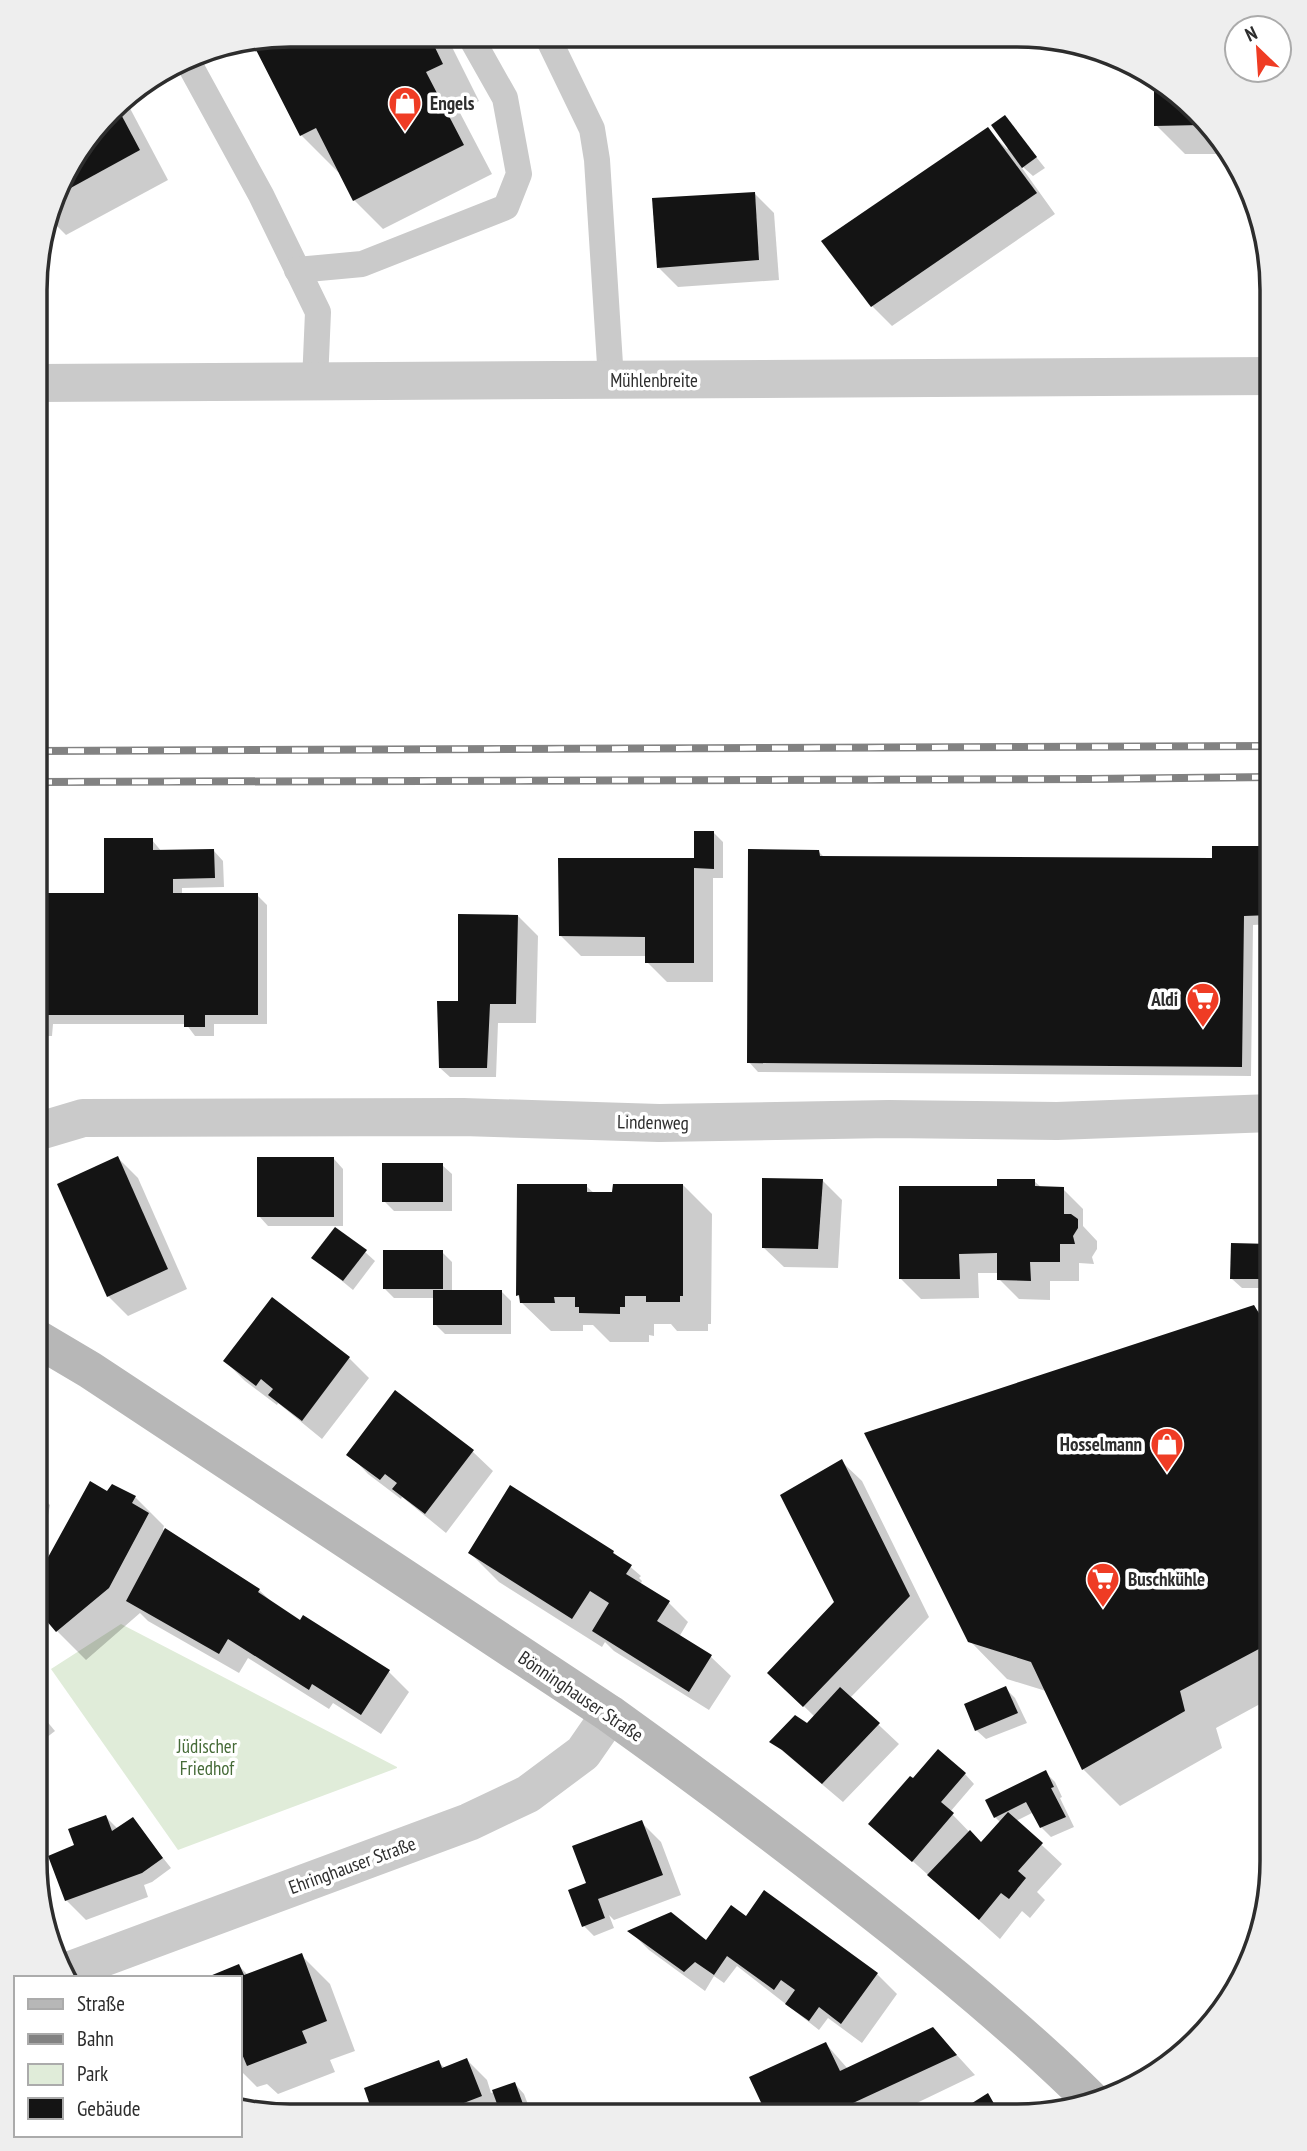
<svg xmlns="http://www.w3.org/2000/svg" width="1307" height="2151" font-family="'PT Sans Narrow',sans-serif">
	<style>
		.green { fill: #e0ecd9 }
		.shadow { fill: #0003 }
		.building { fill: #141414 }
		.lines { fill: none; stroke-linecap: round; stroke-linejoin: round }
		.service { stroke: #cacaca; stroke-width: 26 }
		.minor { stroke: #cacaca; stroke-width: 38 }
		.tertiary { stroke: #cacaca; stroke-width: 38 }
		.secondary { stroke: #b7b7b7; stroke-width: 38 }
		.rail-casing { stroke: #828282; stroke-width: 8 }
		.rail { stroke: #fff; stroke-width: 5; stroke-dasharray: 16; stroke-linecap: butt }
		.labels { text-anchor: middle; stroke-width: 7; stroke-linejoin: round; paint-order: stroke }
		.poi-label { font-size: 19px; font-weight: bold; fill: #2d2d2d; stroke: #fff; text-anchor: start }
		.street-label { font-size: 19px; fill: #2d2d2d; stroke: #fff }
		.park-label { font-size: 19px; fill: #466b38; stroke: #fff }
		.rim { fill: none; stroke: #2d2d2d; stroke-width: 3.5 }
	</style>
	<rect width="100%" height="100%" fill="#fff"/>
	<!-- green -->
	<polygon class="green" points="121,1624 397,1767 397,1768 178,1850 51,1669"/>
	<!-- shadow -->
	<g class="shadow">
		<polygon points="290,35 446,35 479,101 459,111 492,174 383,229 354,200 340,171 338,172 301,135 254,42"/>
		<polygon points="1056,39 1073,46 1067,51"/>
		<polygon points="1173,88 1223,154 1185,154 1156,125"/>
		<polygon points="124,97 168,180 66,235 49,218 61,177"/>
		<polygon points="1005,118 1045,168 1033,176 1023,167 1022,168 1055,214 892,326 872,306 987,129 1007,149 1009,147"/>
		<polygon points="754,193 774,213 779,280 678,287 658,267"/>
		<polygon points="714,833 723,842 723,878 713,878 713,982 667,982 647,962 647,956 581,956 561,936 696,859"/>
		<polygon points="152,840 162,852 214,851 223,861 224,887 182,888 182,895 257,895 267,905 267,1024 214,1024 214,1036 195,1036 186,1024 53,1024 52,1036 36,1036 36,894 106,895"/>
		<polygon points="1272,849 1272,924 1253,925 1251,1076 758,1072 749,1062 818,851 825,858 1214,860"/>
		<polygon points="518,916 538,936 536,1023 498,1023 496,1077 450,1077 440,1068 460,1006"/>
		<polygon points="118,1158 138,1178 187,1289 128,1316 108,1296"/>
		<polygon points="334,1159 343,1169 343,1226 268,1226 259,1216"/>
		<polygon points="442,1165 452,1174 452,1211 394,1211 384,1201"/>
		<polygon points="822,1180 842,1200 838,1268 784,1267 764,1248"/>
		<polygon points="1034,1181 1042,1188 1063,1189 1083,1209 1083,1226 1097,1241 1097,1249 1092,1257 1094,1264 1079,1263 1079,1281 1050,1281 1050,1300 1019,1299 999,1279 999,1273 978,1273 979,1298 921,1299 901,1279 999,1188"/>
		<polygon points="683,1185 712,1214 711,1324 708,1324 708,1331 677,1331 671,1324 654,1324 654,1336 649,1335 649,1342 610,1342 593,1325 583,1325 583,1331 551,1331 521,1302 518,1295 586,1186 595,1194"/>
		<polygon points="1272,1246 1272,1288 1242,1288 1232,1279"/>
		<polygon points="365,1252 375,1261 353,1290 314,1258"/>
		<polygon points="442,1252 452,1262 452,1292 501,1291 511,1301 511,1334 445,1334 435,1324 435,1298 394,1298 384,1288"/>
		<polygon points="272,1299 349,1358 369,1378 322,1439 278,1403 277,1405 245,1381 225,1361"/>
		<polygon points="1254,1307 1272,1325 1271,1698 1216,1728 1222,1748 1120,1806 1083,1769 1046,1691 1007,1679 970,1641"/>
		<polygon points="396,1393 473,1452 493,1471 446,1533 402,1497 401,1499 368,1474 349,1454"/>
		<polygon points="842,1462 862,1481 929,1617 850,1698 899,1744 843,1802 772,1742 807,1725 815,1717 770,1673 837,1603"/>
		<polygon points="35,1491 50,1505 43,1543 35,1541"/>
		<polygon points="108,1493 135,1497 164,1526 163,1529 165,1532 259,1590 274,1604 301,1622 389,1672 409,1692 381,1734 333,1703 329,1709 248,1658 239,1673 148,1621 140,1613 86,1660 57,1631 48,1563"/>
		<polygon points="613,1552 641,1576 639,1578 642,1581 640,1585 668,1602 688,1622 679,1637 711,1657 731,1676 709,1710 614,1651 605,1642 602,1647 499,1582 470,1553"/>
		<polygon points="1006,1689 1015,1698 1027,1723 986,1739 976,1730"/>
		<polygon points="35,1707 55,1731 42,1741 35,1735"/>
		<polygon points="1045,1772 1055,1782 1062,1797 1060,1798 1074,1827 1051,1837 1041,1827 1034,1812 1016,1821 1062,1864 1037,1892 1045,1900 1030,1918 1022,1911 1000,1939 871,1824 965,1774 974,1784 950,1812 982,1845 1001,1823 995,1817 987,1801"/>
		<polygon points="106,1817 118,1829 132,1819 171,1868 152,1882 144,1885 148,1897 86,1920 66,1900 76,1846"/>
		<polygon points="641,1822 661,1842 681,1895 614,1920 609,1915 614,1928 594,1936 584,1926 585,1885"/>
		<polygon points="765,1893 877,1974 897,1994 862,2043 828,2018 819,2030 737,1966 724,1983 714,1976 705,1991 649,1950 630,1931 706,1943 746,1919"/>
		<polygon points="301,1955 330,1984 355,2051 330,2060 335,2072 278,2094 267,2084 257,2087 240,2070 239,1966 248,1975"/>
		<polygon points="933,2029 975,2075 898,2112 902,2116 769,2115 752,2078 826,2044 848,2069"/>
		<polygon points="467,2060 487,2080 491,2093 515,2084 524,2094 532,2115 375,2114 366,2089 438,2062 445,2068"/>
		<polygon points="988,2096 1004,2116 950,2116 969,2107"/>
	</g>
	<!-- building -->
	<g class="building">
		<polygon points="290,35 429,35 443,64 426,72 464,145 353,201 316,128 300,136 252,42"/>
		<polygon points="1154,80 1173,88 1201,125 1154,126"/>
		<polygon points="116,105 140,150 56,196 61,177"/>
		<polygon points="1005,115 1037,157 1022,168 991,125"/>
		<polygon points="988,127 1037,193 871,307 821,241"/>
		<polygon points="755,192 759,260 657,268 652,198"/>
		<polygon points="694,831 714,831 714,869 694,868 694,963 645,963 645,937 559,936 558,858 694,858"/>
		<polygon points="104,838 153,838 153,850 214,849 215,878 173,879 173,893 258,893 258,1015 205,1015 205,1027 184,1027 184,1015 44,1015 43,1027 36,1027 36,893 104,893"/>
		<polygon points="1212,846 1272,846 1271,915 1244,916 1242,1067 747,1063 748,849 819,850 820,856 1212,858"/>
		<polygon points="458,914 518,915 516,1004 490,1004 487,1068 439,1068 437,1001 458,1001"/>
		<polygon points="118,1156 168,1269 107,1297 57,1184"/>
		<rect x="257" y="1157" width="77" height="60"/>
		<rect x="382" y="1163" width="61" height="39"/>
		<polygon points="762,1178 823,1179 818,1249 762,1248"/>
		<polygon points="997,1179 1035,1179 1035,1186 1064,1187 1064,1214 1071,1214 1078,1219 1078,1228 1073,1236 1075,1244 1060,1244 1060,1262 1030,1262 1031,1281 997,1280 997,1253 959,1254 960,1279 899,1279 899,1186 997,1186"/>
		<polygon points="517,1184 587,1184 587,1192 612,1192 613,1184 683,1184 683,1296 680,1296 680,1302 646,1302 646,1296 625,1296 625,1307 620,1307 620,1314 579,1313 579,1307 575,1307 575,1297 554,1297 555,1303 520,1303 519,1295 516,1296"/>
		<polygon points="335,1227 367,1250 343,1281 311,1258"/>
		<polygon points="1231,1243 1272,1244 1272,1279 1230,1279"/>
		<rect x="383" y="1250" width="60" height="39"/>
		<rect x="433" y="1290" width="69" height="35"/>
		<polygon points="272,1297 350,1357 302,1421 268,1395 273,1389 261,1379 256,1386 223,1361"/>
		<polygon points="1254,1305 1266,1325 1272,1344 1272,1642 1180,1691 1185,1711 1082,1770 1031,1662 968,1642 864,1433"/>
		<polygon points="395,1390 474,1450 425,1514 392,1489 397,1483 385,1474 380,1480 346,1455"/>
		<polygon points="842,1459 910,1596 803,1707 767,1673 834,1602 780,1495"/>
		<polygon points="90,1481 107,1491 112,1484 136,1496 132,1503 149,1513 109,1588 56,1632 35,1607 35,1570 46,1561"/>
		<polygon points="510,1485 614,1551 613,1553 632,1565 626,1574 670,1601 657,1621 712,1655 689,1692 592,1631 609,1603 590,1591 572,1619 468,1553"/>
		<polygon points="165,1528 260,1589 258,1592 300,1620 303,1615 390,1670 361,1715 312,1684 309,1690 228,1639 219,1654 126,1601"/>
		<polygon points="1006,1686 1018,1713 975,1731 964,1704"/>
		<polygon points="840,1687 880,1723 822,1784 782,1750 769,1742 795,1715 807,1723"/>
		<polygon points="35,1706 47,1720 35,1730"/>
		<polygon points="938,1749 966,1773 941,1802 954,1813 912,1862 868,1824 910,1776 913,1778"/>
		<polygon points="1046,1770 1054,1787 1051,1788 1066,1817 1040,1828 1026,1802 994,1818 985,1800"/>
		<polygon points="1008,1812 1043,1843 1018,1871 1026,1878 1009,1899 1001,1893 979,1920 927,1875 970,1830 981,1842"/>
		<polygon points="106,1815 112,1831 133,1817 163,1858 142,1873 65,1901 48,1856 74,1845 68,1829"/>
		<polygon points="642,1820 663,1875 598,1899 605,1918 582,1927 568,1890 586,1883 572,1846"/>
		<polygon points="764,1890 878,1973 841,2024 819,2007 809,2021 785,2004 795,1990 781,1980 774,1990 727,1956 714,1975 695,1962 684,1972 627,1931 671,1912 706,1940 731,1905 746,1916"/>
		<polygon points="302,1953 327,2021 302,2031 307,2043 247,2066 242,2054 240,2054 240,1978 205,1978 239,1964 244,1975"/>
		<polygon points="933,2027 957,2055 827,2115 767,2115 749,2077 826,2042 840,2071"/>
		<polygon points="467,2058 482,2096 456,2106 459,2114 373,2114 364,2088 439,2060 442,2068"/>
		<polygon points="515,2082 527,2115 501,2115 492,2090"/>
		<polygon points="988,2093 1001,2116 946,2116 968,2103 969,2105"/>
	</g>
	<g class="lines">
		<!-- service -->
		<g class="service">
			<polyline points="547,36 592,129 597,160 611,380"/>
			<polyline points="186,58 261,195 318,312 315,382"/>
			<polyline points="297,270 362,264 506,207 519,174 505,98 470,36"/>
		</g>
		<!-- minor -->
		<g class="minor">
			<polyline points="37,383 1272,376"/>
			<polyline points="36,1132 83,1118 463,1117 659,1123 889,1119 1057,1121 1272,1113"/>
		</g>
		<!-- tertiary -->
		<polyline class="tertiary" points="65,1972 469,1822 528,1794 583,1753 610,1714"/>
		<!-- secondary -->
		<path class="secondary" d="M 36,1338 L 90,1370 L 610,1714 C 709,1785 805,1857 900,1933 C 966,1986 1032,2041 1092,2101"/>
		<defs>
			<g id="rail">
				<polyline points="36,751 1272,746"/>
				<polyline points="36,782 1090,779 1272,777"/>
			</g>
		</defs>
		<!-- rail casing -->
		<use href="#rail" class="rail-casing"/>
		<!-- rail -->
		<use href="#rail" class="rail"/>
	</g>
	<!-- icons -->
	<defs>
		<symbol id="shop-pin" viewBox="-11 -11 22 30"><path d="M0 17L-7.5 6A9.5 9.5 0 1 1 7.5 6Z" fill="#ef3c24" stroke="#fff"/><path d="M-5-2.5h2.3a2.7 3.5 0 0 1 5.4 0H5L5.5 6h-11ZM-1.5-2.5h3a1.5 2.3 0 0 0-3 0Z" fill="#fff"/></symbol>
		<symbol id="supermarket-pin" viewBox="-11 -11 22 30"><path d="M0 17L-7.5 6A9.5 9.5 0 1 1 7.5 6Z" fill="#ef3c24" stroke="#fff"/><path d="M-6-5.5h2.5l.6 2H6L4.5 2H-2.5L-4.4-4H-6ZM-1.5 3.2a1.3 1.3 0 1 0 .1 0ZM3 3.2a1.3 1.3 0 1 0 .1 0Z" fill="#fff"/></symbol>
	</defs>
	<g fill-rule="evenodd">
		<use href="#shop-pin" x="386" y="84" width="38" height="52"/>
		<use href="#supermarket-pin" x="1184" y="980" width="38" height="52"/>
		<use href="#shop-pin" x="1148" y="1425" width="38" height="52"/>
		<use href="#supermarket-pin" x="1084" y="1560" width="38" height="52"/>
	</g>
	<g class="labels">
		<!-- poi labels -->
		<g class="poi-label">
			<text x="430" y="110">Engels</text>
			<text x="1178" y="1006" text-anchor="end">Aldi</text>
			<text x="1142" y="1451" text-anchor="end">Hosselmann</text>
			<text x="1128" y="1586">Buschkühle</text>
		</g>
		<!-- street labels -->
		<g class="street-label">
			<text x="654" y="387">Mühlenbreite</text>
			<text transform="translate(653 1122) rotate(1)" y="7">Lindenweg</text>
			<text transform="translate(581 1696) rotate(34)" y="7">Bönninghauser Straße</text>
			<text transform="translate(352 1865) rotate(-20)" y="7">Ehringhauser Straße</text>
		</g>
		<!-- park labels -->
		<g class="park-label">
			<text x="207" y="1753">Jüdischer<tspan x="207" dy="22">Friedhof</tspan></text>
		</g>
	</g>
	<!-- crop -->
	<path d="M0 0H1307V2151H0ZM290 47H1017A243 243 0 0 1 1260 290V1861A243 243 0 0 1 1017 2104H290A243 243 0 0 1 47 1861V290A243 243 0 0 1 290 47Z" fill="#eee" fill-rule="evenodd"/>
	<path class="rim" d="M290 47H1017A243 243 0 0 1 1260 290V1861A243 243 0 0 1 1017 2104H290A243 243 0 0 1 47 1861V290A243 243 0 0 1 290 47Z"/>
	<!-- legend -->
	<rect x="14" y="1976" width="228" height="161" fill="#ffffff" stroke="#ababab" stroke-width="2"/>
	<rect x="28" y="1999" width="35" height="10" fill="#b7b7b7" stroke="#ababab" stroke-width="2"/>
	<text x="77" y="2011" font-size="21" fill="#2d2d2d">Straße</text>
	<rect x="28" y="2034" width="35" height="10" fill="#828282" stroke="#ababab" stroke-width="2"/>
	<text x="77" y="2046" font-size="21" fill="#2d2d2d">Bahn</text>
	<rect x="28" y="2064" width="35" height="21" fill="#e0ecd9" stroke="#ababab" stroke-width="2"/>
	<text x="77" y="2081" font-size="21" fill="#2d2d2d">Park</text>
	<rect x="28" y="2098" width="35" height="21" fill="#141414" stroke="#ababab" stroke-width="2"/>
	<text x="77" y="2116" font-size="21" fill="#2d2d2d">Gebäude</text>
	<!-- north arrow -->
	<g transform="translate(1258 49) rotate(335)"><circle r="33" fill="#ffffff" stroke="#ababab" stroke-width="2"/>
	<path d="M0-5L12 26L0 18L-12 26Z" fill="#ef3c24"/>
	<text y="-10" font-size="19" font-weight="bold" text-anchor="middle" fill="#2d2d2d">N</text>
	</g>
</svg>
